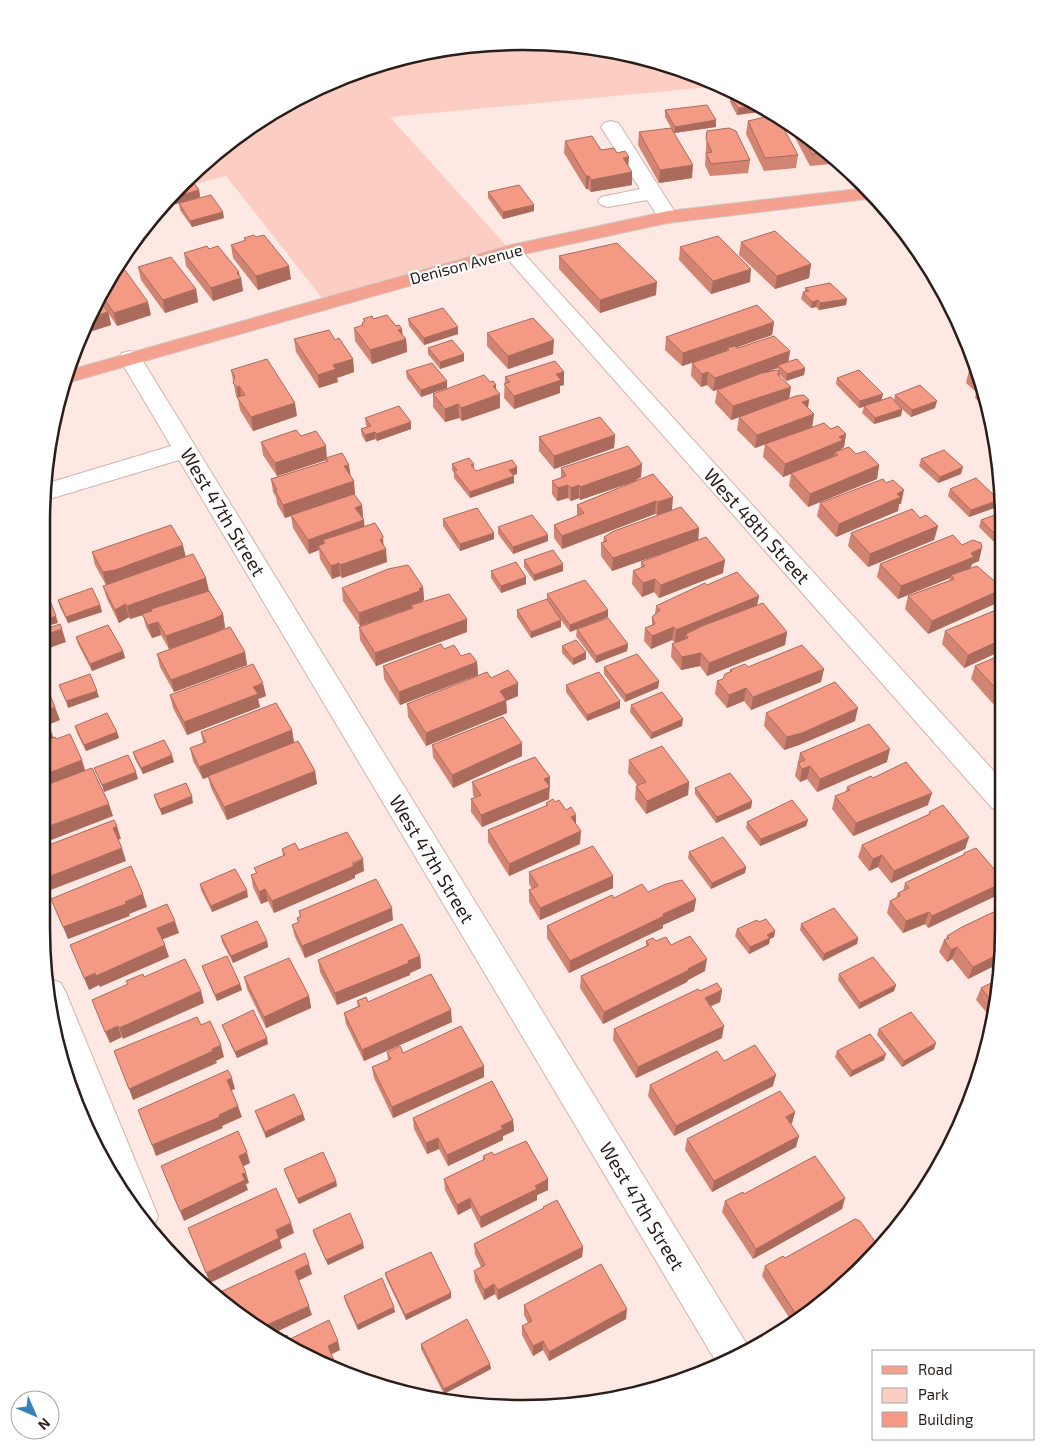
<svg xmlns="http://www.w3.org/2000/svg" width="1045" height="1450" font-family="'Exo 2',sans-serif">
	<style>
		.green { fill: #fccec3 }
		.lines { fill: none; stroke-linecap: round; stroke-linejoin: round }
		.minor-casing { stroke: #d4b3ab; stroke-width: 2 }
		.major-casing { stroke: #d0cdcd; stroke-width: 2 }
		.minor { fill: #fff; fill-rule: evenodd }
		.major { fill: #f5a18f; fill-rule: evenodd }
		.wall { fill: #d18472; fill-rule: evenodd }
		.shaded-wall { fill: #aa6b5c }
		.building { fill: #f39984; stroke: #aa6b5c }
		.labels { text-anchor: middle; stroke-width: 4.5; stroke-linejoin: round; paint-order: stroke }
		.far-street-label { font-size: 16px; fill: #2a1d1a; stroke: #fff }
		.street-label { font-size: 19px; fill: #2a1d1a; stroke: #fff }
		.rim { fill: none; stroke: #2a1d1a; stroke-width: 2.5 }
	</style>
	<rect width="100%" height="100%" fill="#fde8e3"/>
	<!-- green -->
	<polygon class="green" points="554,42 647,58 721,86 390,117 511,251 326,303 226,176 184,187 205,160 282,106 368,67 460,45"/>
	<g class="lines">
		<defs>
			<g id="minor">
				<polygon points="611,121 618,123 621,127 678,217 675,221 668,223 661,221 647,200 608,207 601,205 598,201 601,197 640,189 601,127 604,123"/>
				<polygon points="511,245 518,247 1002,780 1002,811 992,808 504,255 501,251 504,247"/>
				<polygon points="130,351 138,353 141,358 748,1346 749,1350 735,1359 718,1365 179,460 43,501 45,484 171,446 119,358 122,353"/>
				<polygon points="50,979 61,983 66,993 158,1216 153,1228 122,1195 62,1061 58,1051 48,980"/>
			</g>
			<polygon id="major" points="866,188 876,198 668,223 515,256 67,383 73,369 511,245 668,211"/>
		</defs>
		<!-- minor casing -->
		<use href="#minor" class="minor-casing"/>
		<!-- major casing -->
		<use href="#major" class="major-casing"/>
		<!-- minor -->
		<use href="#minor" class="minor"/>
		<!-- major -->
		<use href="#major" class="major"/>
	</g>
	<!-- wall -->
	<g class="wall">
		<polygon points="741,94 737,115 730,102 730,96"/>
		<polygon points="665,110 716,120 716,127 674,133 665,117"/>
		<polygon points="766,119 798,155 796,168 764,171 746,134 748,121"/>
		<polygon points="791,126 816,141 840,163 810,166 791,130"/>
		<polygon points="707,131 750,160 748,173 710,176 705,165"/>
		<polygon points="639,132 692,178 659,183 638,145"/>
		<polygon points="565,141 601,150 617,153 628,166 632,185 591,192 588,189 586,189 564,153"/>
		<polygon points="184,186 199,190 200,197 180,203 224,218 192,227 180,210 179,203 169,206 168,205"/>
		<polygon points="488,192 534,211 503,219 488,198"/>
		<polygon points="244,238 291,279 258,290 233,258 231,245 245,241"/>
		<polygon points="741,242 811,264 809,278 775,289 739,255"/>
		<polygon points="680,247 750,282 711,294 679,260"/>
		<polygon points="209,249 239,272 239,276 241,278 243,291 213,301 186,266 184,253"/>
		<polygon points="559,256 656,295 600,313 559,269"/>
		<polygon points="138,267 196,289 198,302 165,313 141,280"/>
		<polygon points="106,282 151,315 117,326 109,314 111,325 86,333"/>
		<polygon points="805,288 846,305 819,310 816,307 811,308 801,299 803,292 805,292"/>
		<polygon points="363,319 373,319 396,326 402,329 402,334 406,339 407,352 372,364 355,341 354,328 362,326 362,323 364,322"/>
		<polygon points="408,319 458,334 424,345 409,326"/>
		<path d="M 774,322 L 772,335 L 737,347 L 738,348 L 790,351 L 788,362 L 805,368 L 804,375 L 786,381 L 780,375 L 780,376 L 789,398 L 809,400 L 808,408 L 814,414 L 812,427 L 831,429 L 846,434 L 844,447 L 841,449 L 841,450 L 856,454 L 879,465 L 877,479 L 808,507 L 789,486 L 791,474 L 783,477 L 763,457 L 765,444 L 755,448 L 737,430 L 739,417 L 731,420 L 715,403 L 717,390 L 713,391 L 707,385 L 701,387 L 691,376 L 692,363 L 727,351 L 682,366 L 665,350 L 666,337 ZM 778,368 L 778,370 L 768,371 Z"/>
		<polygon points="487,333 553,354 508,369 487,346"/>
		<polygon points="294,339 335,340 353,359 354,372 337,378 338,382 319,388 296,352"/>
		<polygon points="428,348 464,354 464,361 440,369 428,354"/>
		<polygon points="975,367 985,405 984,406 975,398 976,392 966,383 969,370"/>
		<polygon points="231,370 297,416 253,431 240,410 238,399 236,396"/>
		<polygon points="406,371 447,381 447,388 421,397 407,378"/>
		<polygon points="564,372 564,385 560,386 560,393 514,409 504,398 505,377"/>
		<polygon points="837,378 883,394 881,400 894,400 895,395 935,408 911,417 902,409 901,416 874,424 862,413 864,407 859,408 836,384"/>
		<polygon points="490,382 496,385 496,389 500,408 462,421 459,418 445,422 433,407 433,394"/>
		<polygon points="365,418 411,422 411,429 377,441 375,439 366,442 362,436 361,429 367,427 366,425"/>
		<polygon points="615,435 614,448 554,469 539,451 539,437"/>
		<polygon points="301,436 350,476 355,494 354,495 362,505 364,527 384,546 387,562 342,578 340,576 332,579 320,559 319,550 309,554 293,528 291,516 285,518 277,504 276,497 273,492 271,479 326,462 326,460 277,476 263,455 261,442"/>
		<polygon points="921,459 961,474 938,483 919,466"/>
		<polygon points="452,464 474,464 474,469 476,471 517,474 513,475 514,483 470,498 454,478 454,473 452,470"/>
		<polygon points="561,468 641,477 633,482 580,500 579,498 571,501 568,498 557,501 552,494 552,481 561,478"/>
		<polygon points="653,474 672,510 657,515 655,514 562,549 554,538 554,525 577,516 577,505"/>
		<polygon points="950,489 998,499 999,494 1000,494 1000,504 998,502 997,507 969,517 948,496"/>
		<polygon points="820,503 901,504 899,504 898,511 836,537 817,516"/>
		<polygon points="1000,513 1000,548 979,527 981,520"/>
		<polygon points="920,518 938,526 934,540 868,567 848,546 851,533"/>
		<polygon points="443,519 494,539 460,551 443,526"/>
		<polygon points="498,527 548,535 548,541 513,554 498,534"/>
		<polygon points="699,528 698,541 723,573 659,598 654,592 642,597 632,584 633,571 641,568 641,562 686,545 612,571 601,556 601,543 603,543 604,537"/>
		<polygon points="92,552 186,557 209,591 223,614 225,628 217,632 245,652 247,665 174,692 160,667 157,654 211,634 169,649 161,635 152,638 146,627 143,615 130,619 129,617 119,623 107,599 103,586 106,585 95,565"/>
		<polygon points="524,560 563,571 534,581 524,567"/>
		<polygon points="979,561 972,564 970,569 999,602 928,634 905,609 908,596 949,581 950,578 898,599 877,577 880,564"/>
		<polygon points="491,571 526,584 501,593 491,578"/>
		<polygon points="707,585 759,596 757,606 787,632 785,645 707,676 700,666 681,670 671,657 672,644 675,643 672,640 651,649 644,641 645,628 652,625 652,617 655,614 656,606"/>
		<polygon points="423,587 424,600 421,602 467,632 376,666 360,640 359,627 411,608 360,626 343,601 342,588"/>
		<polygon points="547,594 608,617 570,632 558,616 561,627 531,638 517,617 517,610 547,600"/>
		<polygon points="58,600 100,605 102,612 68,623 60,607"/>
		<polygon points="1001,608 1001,651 964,668 942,644 945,631"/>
		<polygon points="577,629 628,644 627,651 596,663 576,636"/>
		<polygon points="76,637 123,651 125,658 92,671 78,644"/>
		<polygon points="562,646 586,659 573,665 562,653"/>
		<polygon points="444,649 477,662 478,675 400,705 384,679 383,666"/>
		<polygon points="1001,655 1001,702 994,705 971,679 975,666"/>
		<polygon points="604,667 659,681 658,688 625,702 604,674"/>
		<polygon points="748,667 821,682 751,710 744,701 727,708 715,694 717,681 723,679 730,672 730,670"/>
		<polygon points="491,678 518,696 506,701 507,713 426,746 408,717 407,704"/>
		<polygon points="566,685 620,701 620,708 587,721 566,692"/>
		<polygon points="170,695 266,696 258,699 260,707 187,735 173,708"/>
		<polygon points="631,705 682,726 651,739 630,712"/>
		<polygon points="766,713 855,721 799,745 784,750 764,726"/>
		<polygon points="75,726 117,732 119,738 86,751 77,733"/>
		<polygon points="292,730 294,742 315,771 317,784 227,820 211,788 208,777 203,779 193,761 190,748 203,743 201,732"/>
		<polygon points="432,745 522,756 453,788 433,757"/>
		<polygon points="133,752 174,762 143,774 135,759"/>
		<polygon points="800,753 887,762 817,792 807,779 800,782 795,776"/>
		<polygon points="629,760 689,782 688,795 646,814 635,799 636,786 638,786 628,773"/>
		<polygon points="550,777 549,799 482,827 471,812 471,799 475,798 473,795 472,782"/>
		<polygon points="873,778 928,805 853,836 832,809 835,796 846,792 847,787"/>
		<polygon points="695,788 752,801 751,808 716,823 695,794"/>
		<polygon points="154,795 193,803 162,815 156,802"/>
		<polygon points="555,802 566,810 576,815 576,824 580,844 509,876 488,842 488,830 546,806 546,803"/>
		<polygon points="929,812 969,837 965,849 891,883 878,867 869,871 858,857 862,845 929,814"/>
		<polygon points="808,820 806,826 760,846 746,828 747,822"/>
		<polygon points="282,849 299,850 364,871 355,875 355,878 274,913 268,901 261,904 253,887 251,875 256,873 254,868 283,856"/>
		<polygon points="689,852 746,867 745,873 711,889 688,858"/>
		<polygon points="964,853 1002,878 1002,889 1000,894 928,928 925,924 903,933 887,913 890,901 896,898 898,893 903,891 905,883 963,855"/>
		<polygon points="529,872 613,876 613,888 540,920 529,902 529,890 532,889 529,884"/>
		<polygon points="200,884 248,897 212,912 201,890"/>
		<polygon points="648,892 696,899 694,911 663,925 663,928 569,973 547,938 547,926 614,898"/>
		<polygon points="299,911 393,920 305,958 295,937 292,925 298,922 297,918 300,917"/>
		<polygon points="759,922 775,931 774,937 770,939 769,944 749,954 735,936 737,929"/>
		<polygon points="801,924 858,938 857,944 823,961 800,930"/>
		<polygon points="221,936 267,941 268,947 233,963 222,942"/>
		<polygon points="947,936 1003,959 1002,962 968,979 952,959 947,962 939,952 944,940 946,939"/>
		<polygon points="646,941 656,941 671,945 705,971 688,980 687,982 603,1024 580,988 581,976 646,946"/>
		<polygon points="420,956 421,968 410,973 410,975 337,1005 320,972 318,960"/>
		<polygon points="202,966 240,984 242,990 217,1001 204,972"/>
		<polygon points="839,974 896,985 894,991 859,1009 838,980"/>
		<polygon points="244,977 309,996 311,1008 266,1028 247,989"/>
		<polygon points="999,979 993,1020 976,1000 981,988"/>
		<polygon points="722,990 720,1002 710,1006 722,1038 636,1078 613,1040 614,1029 700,991"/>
		<polygon points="357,1001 368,1002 452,1022 364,1061 346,1024 344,1013 358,1006"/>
		<polygon points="222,1025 268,1044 237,1058 224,1030"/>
		<polygon points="879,1029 934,1049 902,1067 877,1035"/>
		<polygon points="837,1051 884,1060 850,1077 835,1057"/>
		<polygon points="387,1052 403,1053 484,1066 484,1077 393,1118 374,1078 372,1067 388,1060"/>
		<polygon points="724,1061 773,1086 674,1136 648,1096 650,1085"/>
		<polygon points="255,1111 303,1114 305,1120 266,1138 257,1117"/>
		<polygon points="795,1112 792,1123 791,1124 796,1147 712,1192 685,1150 687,1139"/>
		<polygon points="413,1118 513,1120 514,1131 503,1136 503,1140 448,1166 439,1149 427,1154 414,1129"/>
		<polygon points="494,1155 548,1190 537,1195 537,1200 481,1228 471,1208 458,1215 445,1190 444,1179 483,1160 483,1156"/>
		<polygon points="284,1169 336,1181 337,1186 299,1204 286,1175"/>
		<polygon points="845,1198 842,1209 753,1259 722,1212 725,1201"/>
		<polygon points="543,1207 583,1247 582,1257 498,1300 495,1294 484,1300 475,1281 474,1271 481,1267 475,1254 474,1244 543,1209"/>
		<polygon points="313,1230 364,1248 328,1265 314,1235"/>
		<polygon points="785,1258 840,1290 792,1322 762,1276 765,1266"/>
		<polygon points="385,1273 451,1293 451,1298 406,1320 386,1278"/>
		<polygon points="344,1296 395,1312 358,1330 345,1301"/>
		<polygon points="524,1305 626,1319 549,1361 543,1350 533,1356 522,1335 522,1326 528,1323 524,1315"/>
		<polygon points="421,1344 491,1369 444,1394 421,1349"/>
	</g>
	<!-- shaded-wall -->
	<g class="shaded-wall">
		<polygon points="759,105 767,111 737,115 738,108"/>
		<polygon points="716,120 716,127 674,133 675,127"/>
		<polygon points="629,157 628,170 623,158"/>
		<polygon points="693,165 692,178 659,183 660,170"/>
		<polygon points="632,172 632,185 591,192 591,180"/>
		<polygon points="586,176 589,176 588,189 586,189"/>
		<polygon points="199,190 200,197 169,206 169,205 175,197"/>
		<polygon points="534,205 534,211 503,219 503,212"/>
		<polygon points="223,212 224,218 192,227 190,221"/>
		<polygon points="811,264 809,278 775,289 777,276"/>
		<polygon points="289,266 291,279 258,290 256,276"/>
		<polygon points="751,269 750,282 711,294 713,281"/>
		<polygon points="239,272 240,279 241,278 243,291 213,301 211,288"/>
		<polygon points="657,282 656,295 600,313 600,300"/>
		<polygon points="196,289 198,302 165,313 163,300"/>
		<polygon points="847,299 846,305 819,310 820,303"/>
		<polygon points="818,300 816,307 811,308 812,302"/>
		<polygon points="148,302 151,315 117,326 114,313"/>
		<polygon points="108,312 111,325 86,333 92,317"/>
		<polygon points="774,322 772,335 729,350 727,348 727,351 682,366 683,353"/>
		<polygon points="458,327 458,334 424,345 424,338"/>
		<polygon points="402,329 403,340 406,339 407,352 372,364 370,350 398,330"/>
		<polygon points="554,340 553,354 508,369 508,356"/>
		<polygon points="790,351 788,364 778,365 778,368 713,391 715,378"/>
		<polygon points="464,354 464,361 440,369 440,362"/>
		<polygon points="353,359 354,372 337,378 338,382 319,388 318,375 333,365"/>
		<polygon points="805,368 804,375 786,381 787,374"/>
		<polygon points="564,372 564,385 560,386 560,393 514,409 514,396 556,374"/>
		<polygon points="708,372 707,385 701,387 702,374"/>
		<polygon points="447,381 447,388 421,397 421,390"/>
		<polygon points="496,385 496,396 500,394 500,408 462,421 461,408 493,386"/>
		<polygon points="239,386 242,399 238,399 237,387"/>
		<polygon points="791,387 789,400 731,420 733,406"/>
		<polygon points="883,394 881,401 859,408 860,401"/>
		<polygon points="809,400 807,413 802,402"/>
		<polygon points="937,401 935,408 911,417 912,410"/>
		<polygon points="295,403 297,416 253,431 251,417"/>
		<polygon points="458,404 459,418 445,422 445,409"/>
		<polygon points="902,409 901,416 874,424 875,418"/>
		<polygon points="814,414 812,427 755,448 757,435"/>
		<polygon points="411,422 411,429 377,441 376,434"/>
		<polygon points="375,432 375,439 366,442 365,435"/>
		<polygon points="846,434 844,447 841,449 840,454 835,452 834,456 783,477 785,464"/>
		<polygon points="615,435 614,448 554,469 554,456"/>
		<polygon points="326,446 327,459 326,458 326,460 277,476 275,463"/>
		<polygon points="642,464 641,477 633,482 580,500 580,487"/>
		<polygon points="349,465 351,478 344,466"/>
		<polygon points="879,465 877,479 808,507 810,494"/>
		<polygon points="517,467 517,474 509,476 509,470"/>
		<polygon points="963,467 961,474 938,483 940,477"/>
		<polygon points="514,476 514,483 470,498 470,492"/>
		<polygon points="354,481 355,494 285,518 283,505"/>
		<polygon points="568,485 568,498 557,501 558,488"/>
		<polygon points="579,485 579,498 571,501 571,488"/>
		<polygon points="904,490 901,504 899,504 898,511 836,537 839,524"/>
		<polygon points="673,497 672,510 657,515 658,502"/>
		<polygon points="999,500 997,507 969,517 971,510"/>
		<polygon points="656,501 655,514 562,549 562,536"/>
		<polygon points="362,505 363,518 355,508"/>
		<polygon points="364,520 365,533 325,543 323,540 324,548 318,546 319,550 309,554 308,540"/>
		<polygon points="938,526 934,540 868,567 870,554"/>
		<polygon points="699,528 698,541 612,571 613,558"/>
		<polygon points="494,533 494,539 460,551 460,544"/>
		<polygon points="548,535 548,541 513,554 513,547"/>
		<polygon points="383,538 384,550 386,549 387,562 342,578 340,565 380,540"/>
		<polygon points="183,545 186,558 106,585 103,572"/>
		<polygon points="982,548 979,561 972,564 970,570 951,575 950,578 898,599 901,586 971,553"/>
		<polygon points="725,560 723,573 659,598 661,585"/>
		<polygon points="339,563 340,576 332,579 331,566"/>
		<polygon points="563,564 563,571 534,581 534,575"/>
		<polygon points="526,577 526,584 501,593 501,586"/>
		<polygon points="206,578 209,591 151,609 152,612 130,619 127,606"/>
		<polygon points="655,579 654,592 642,597 643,583"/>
		<polygon points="423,587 424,600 421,602 421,604 411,605 411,608 360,626 359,613"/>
		<polygon points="1000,590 1000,598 999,602 928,634 932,621"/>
		<polygon points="759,596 756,609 686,634 685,639 675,643 676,630"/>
		<polygon points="125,604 129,617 119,623 115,610"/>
		<polygon points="100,605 102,612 68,623 66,617"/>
		<polygon points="608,610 608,617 570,632 570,625"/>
		<polygon points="223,614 225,628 216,632 169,649 166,636"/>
		<polygon points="56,616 58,623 41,628 41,621"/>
		<polygon points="467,619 467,632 376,666 375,653"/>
		<polygon points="561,620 561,627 531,638 531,632"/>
		<polygon points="158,622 161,635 152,638 148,625"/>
		<polygon points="674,627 672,640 651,649 652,636"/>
		<polygon points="62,629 66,642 41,651 41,636"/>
		<polygon points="787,632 785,645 707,676 709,663"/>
		<polygon points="1001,640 1001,651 964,668 968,655"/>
		<polygon points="628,644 627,651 596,663 596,656"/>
		<polygon points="123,651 125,658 92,671 90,664"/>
		<polygon points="245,652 247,665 174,692 171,680"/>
		<polygon points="586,652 586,659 573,665 573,659"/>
		<polygon points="701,653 700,666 681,670 682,657"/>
		<polygon points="477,662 478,675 400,705 399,692"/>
		<polygon points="824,669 821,682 751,710 753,697"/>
		<polygon points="659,681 658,688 625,702 626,695"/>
		<polygon points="263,683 266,696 258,699 260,707 187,735 184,722 253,687"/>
		<polygon points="518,683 518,696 506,701 507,713 426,746 426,733 500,691"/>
		<polygon points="746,688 744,701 727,708 729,695"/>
		<polygon points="97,691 99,697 68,708 66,701"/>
		<polygon points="1001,691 1001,702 994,705 999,692"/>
		<polygon points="620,701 620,708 587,721 587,715"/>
		<polygon points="55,707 60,720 48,725 43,712"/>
		<polygon points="858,708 855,721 799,745 784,750 787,737"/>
		<polygon points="683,719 682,726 651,739 652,733"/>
		<polygon points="49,726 54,739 41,744 41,730"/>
		<polygon points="292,730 294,743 203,779 199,767"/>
		<polygon points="117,732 119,738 86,751 84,745"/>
		<polygon points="522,743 522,756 453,788 452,775"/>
		<polygon points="890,749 887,762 817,792 820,779"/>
		<polygon points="172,755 174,762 143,774 141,768"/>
		<polygon points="82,760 86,773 41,790 41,776"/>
		<polygon points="810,766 807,779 800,782 802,769"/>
		<polygon points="315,771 317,784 227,820 224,807"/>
		<polygon points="136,772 138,779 104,792 102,785"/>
		<polygon points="550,777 549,799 482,827 481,815 544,779"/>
		<polygon points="689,782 688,795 646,814 647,801"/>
		<polygon points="932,793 928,805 853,836 856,823"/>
		<polygon points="192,796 193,803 162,815 160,809"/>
		<polygon points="752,801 751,808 716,823 717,817"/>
		<polygon points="109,804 113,816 41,844 41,829"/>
		<polygon points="576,815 576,827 571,817"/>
		<polygon points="808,820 806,826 760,846 761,839"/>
		<polygon points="117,826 121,839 117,840 113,828"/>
		<polygon points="581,831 580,844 509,876 509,864"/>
		<polygon points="969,837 965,849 891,883 894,871"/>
		<polygon points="122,848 126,861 48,891 43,879"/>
		<polygon points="882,855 878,867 869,871 873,859"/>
		<polygon points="363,859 364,871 355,875 355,878 274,913 272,901"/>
		<polygon points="746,867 745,873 711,889 712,883"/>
		<polygon points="613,876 613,888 540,920 540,908"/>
		<polygon points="1002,883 1002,889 1000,894 928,928 932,916"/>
		<polygon points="265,889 268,901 261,904 259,892"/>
		<polygon points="247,890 248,897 212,912 211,906"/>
		<polygon points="143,894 147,907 129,914 130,916 68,939 63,927"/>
		<polygon points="696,899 694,911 663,925 663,928 569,973 570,961 663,914"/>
		<polygon points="392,908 393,920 305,958 302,946"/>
		<polygon points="929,912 925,924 903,933 906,921"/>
		<polygon points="175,921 179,933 161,940 157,928"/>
		<polygon points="775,931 774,937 770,939 769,944 749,954 750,947 767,935"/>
		<polygon points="858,938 857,944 823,961 824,954"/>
		<polygon points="267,941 268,947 233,963 231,956"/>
		<polygon points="165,945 169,957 100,987 99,985 89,990 84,978"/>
		<polygon points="957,947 952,959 947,962 951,950"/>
		<polygon points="1003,952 1002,962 968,979 973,967"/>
		<polygon points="420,956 421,968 410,973 410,975 337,1005 335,993"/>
		<polygon points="707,959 705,971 688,980 687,982 603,1024 604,1012"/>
		<polygon points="240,984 242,990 217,1001 215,995"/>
		<polygon points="896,985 894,991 859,1009 860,1003"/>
		<polygon points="722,990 720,1002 703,1010 705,998"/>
		<polygon points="201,991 204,1003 123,1039 119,1028"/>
		<polygon points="309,996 311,1008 266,1028 264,1017"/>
		<polygon points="451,1010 452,1022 364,1061 362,1050"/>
		<polygon points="118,1026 122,1037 110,1043 105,1032"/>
		<polygon points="724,1026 722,1038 636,1078 638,1067"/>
		<polygon points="267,1038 268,1044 237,1058 235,1052"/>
		<polygon points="936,1043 934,1049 902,1067 904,1061"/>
		<polygon points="221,1045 224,1057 216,1061 217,1063 133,1100 129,1089"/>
		<polygon points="886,1054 884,1060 850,1077 852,1071"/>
		<polygon points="484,1066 484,1077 393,1118 392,1107"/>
		<polygon points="776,1075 773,1086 674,1136 676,1126"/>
		<polygon points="232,1078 235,1089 230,1091 227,1080"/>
		<polygon points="238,1106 242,1117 222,1126 223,1128 156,1156 152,1145"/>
		<polygon points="795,1112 792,1123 783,1128 786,1117"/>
		<polygon points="303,1114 305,1120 266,1138 265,1132"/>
		<polygon points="513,1120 514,1131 503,1136 503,1140 448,1166 447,1155 501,1126"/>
		<polygon points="799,1136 796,1147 712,1192 714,1181"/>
		<polygon points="438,1138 439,1149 427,1154 426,1143"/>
		<polygon points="247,1152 250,1163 242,1167 239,1156"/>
		<polygon points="246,1173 249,1183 246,1184 248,1190 184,1221 180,1211 242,1174"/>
		<polygon points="548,1179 548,1190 537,1195 537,1200 481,1228 480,1217"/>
		<polygon points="336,1181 337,1186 299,1204 297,1199"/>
		<polygon points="470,1198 471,1208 458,1215 457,1205"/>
		<polygon points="845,1198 842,1209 753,1259 756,1249"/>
		<polygon points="291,1223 294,1233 280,1240 282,1248 210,1283 206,1273 276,1230"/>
		<polygon points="363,1243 364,1248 328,1265 326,1260"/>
		<polygon points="583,1247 582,1257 498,1300 498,1290"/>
		<polygon points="309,1264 312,1274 298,1281 295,1271"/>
		<polygon points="494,1284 495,1294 484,1300 484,1290"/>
		<polygon points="451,1293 451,1298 406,1320 405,1315"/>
		<polygon points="820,1302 796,1318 797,1316"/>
		<polygon points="309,1306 312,1315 272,1334 262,1327"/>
		<polygon points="394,1307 395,1312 358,1330 357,1325"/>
		<polygon points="627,1309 626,1319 549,1361 549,1352"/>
		<polygon points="338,1341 340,1350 330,1355 328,1346"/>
		<polygon points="543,1341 543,1350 533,1356 533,1346"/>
		<polygon points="490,1364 491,1369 444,1394 444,1389"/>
	</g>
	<!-- building -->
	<g class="building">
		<polygon points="741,94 759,105 738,108 730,96"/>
		<polygon points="707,105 716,120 675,127 665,110"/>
		<polygon points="765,117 766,119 778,118 798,155 765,158 748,121"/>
		<polygon points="671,128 693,165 660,170 639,132"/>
		<polygon points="729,128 736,131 750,160 711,164 706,153 712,152 706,139 707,131"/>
		<polygon points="800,131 816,141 828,152 812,154"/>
		<polygon points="592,136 601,150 614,148 617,153 625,151 629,157 623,158 632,172 591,180 589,176 586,176 565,141"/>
		<polygon points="194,183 199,190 175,197 184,186"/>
		<polygon points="519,185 534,205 503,212 488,192"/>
		<polygon points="211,195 223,212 190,221 179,203"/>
		<polygon points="775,231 811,264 777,276 741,242"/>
		<polygon points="254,235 256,237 264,235 289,266 256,276 231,245 246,240 244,238"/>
		<polygon points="718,236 751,269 713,281 680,247"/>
		<polygon points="617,243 657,282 600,300 559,256"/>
		<polygon points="207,246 209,249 218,246 239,272 237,273 241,278 211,288 184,253"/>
		<polygon points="171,257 196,289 163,300 138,267"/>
		<polygon points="125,270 148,302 114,313 101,294 106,282 115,271 117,272"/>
		<polygon points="830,283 847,299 820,303 818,300 812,302 803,292 809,291 805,288"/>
		<polygon points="99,299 108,312 92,317"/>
		<polygon points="757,305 774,322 683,353 666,337"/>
		<polygon points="443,308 458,327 424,338 408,319"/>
		<polygon points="387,315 396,326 399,325 402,329 398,330 406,339 370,350 354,328 363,325 362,323 365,321 363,319 372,316 373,319"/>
		<polygon points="533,318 554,340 508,356 487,333"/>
		<polygon points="329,330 335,340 339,338 353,359 333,365 336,369 318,375 294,339"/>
		<polygon points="774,336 790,351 715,378 708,372 702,374 692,363 729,350 727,348 735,346 738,348"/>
		<polygon points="452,340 464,354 440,362 428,348"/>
		<polygon points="267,359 295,403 251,417 237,397 245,395 239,386 237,387 233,383 235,376 231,370"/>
		<polygon points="797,359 805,368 787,374 778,365"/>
		<polygon points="555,361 564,372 556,374 561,380 514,396 504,384 510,382 505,377"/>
		<polygon points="432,363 447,381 421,390 406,371"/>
		<polygon points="975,367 977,377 969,370"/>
		<polygon points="777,370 780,373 777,374 791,387 733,406 717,390 762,373"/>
		<polygon points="859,370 883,394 860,401 837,378"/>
		<polygon points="484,375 490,382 493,381 496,385 493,386 500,394 461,408 458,404 445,409 433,394"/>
		<polygon points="920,385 937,401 912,410 895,395"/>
		<polygon points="804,395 809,400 802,402 814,414 757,435 739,417 796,396"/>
		<polygon points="891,397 902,409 875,418 864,406"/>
		<polygon points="399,406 411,422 376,434 375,432 365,435 361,429 371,426 365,418"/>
		<polygon points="600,417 615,435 554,456 539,437"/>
		<polygon points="824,423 831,429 838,426 846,434 839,437 843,440 785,464 765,444"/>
		<polygon points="296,430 301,436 316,431 326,446 275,463 261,442"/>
		<polygon points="628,446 642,464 634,468 580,487 579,485 571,488 568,485 558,488 552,481 566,476 561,468"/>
		<polygon points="849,447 856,454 865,451 879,465 810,494 791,473 838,455 835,452"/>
		<polygon points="944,450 963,467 940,477 921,459"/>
		<polygon points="342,453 349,465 344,466 354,481 283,505 275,490 277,490 271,479 328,461 326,458"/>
		<polygon points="469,458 474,464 471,465 476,471 512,460 517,467 509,470 514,476 470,492 454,471 457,470 452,464"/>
		<polygon points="653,474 673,497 658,502 656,501 562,536 554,525 584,513 577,505"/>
		<polygon points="976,478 999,500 971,510 950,489"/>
		<polygon points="883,479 886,483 893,480 904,490 897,494 901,497 839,524 820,503"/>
		<polygon points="354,494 362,505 355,508 364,520 308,540 291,515"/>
		<polygon points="681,507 699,528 613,558 601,543 607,541 604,537 614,531"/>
		<polygon points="477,508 494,533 460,544 443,519"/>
		<polygon points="912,509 920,518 926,515 938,526 870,554 851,533"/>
		<polygon points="1000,513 1000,539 981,520"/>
		<polygon points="532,515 548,535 513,547 498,527"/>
		<polygon points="375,523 383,536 383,538 380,540 386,549 340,565 339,563 331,566 318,546 325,543 323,540"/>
		<polygon points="171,525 183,545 115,570 103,572 92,552"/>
		<polygon points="953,535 962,545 973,540 981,543 982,548 971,553 974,557 901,586 880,564"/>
		<polygon points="706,537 725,560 661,585 655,579 643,583 633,571 645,566 641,562"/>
		<polygon points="553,550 563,564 534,575 524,560"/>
		<polygon points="193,554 206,578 127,606 125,604 115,610 103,586"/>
		<polygon points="516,562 526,577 501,586 491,571"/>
		<polygon points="408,565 423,587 419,589 420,591 359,613 342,588 388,569"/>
		<polygon points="977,566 1000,586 1000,590 932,621 908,596 954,579 951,575"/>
		<polygon points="737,572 759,596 676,630 674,627 652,636 645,628 655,624 652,617 660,610 656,606 705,583 707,585"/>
		<polygon points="585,580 608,610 570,625 547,594"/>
		<polygon points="92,588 100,605 66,617 58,600"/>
		<polygon points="209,591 223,614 214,619 166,636 158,622 148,625 142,614 152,611 151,609"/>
		<polygon points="449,594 467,619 375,653 359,627 413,608 411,605"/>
		<polygon points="547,599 561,620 531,632 517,610"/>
		<polygon points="51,603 56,616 42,621 41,620 41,606"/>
		<polygon points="763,603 787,632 709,663 701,653 682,657 672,644 688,638 686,634 702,626"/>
		<polygon points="1001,608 1001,640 968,655 945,631"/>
		<polygon points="608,618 628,644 596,656 577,629"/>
		<polygon points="41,620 46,629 60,624 62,629 41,636"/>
		<polygon points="108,625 123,651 90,664 76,637"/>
		<polygon points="230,627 245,652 171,680 157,654"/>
		<polygon points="576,640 586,652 573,659 562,646"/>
		<polygon points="441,644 444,649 454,645 461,656 470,653 477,662 399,692 383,666"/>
		<polygon points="802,645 824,669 753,697 746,688 729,695 717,681 723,679 725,674 732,671 730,670 745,664 748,667"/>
		<polygon points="637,654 659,681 626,695 604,667"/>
		<polygon points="1001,655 1001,691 999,692 975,666"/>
		<polygon points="253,664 263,683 253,687 258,694 184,722 170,695"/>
		<polygon points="508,670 518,683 500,691 506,700 426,733 407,704 487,672 491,678"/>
		<polygon points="599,672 620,701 587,715 566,685"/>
		<polygon points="90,674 97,691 66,701 59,685"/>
		<polygon points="835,682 858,708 802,733 787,737 766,713"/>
		<polygon points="662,692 683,719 652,733 631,705"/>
		<polygon points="50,695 55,707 43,712 49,726 41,730 41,698"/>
		<polygon points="276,703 292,730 199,767 190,748 206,742 201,732"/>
		<polygon points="107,713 117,732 84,745 75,726"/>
		<polygon points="503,717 522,743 452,775 432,745"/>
		<polygon points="869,724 890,749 820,779 810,766 802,769 798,763 805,760 800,753"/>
		<polygon points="70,734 82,760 41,776 41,743 55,737 56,739"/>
		<polygon points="164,740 172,755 141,768 133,752"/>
		<polygon points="298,741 315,771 224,807 208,776"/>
		<polygon points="662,746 689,782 647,801 636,786 646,782 629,760"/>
		<polygon points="128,755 136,772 102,785 94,768"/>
		<polygon points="535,757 550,777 544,779 550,787 481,815 471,799 481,795 472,782"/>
		<polygon points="906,762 932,793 856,823 835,796 850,790 847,787 871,776 873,778"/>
		<polygon points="92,768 109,804 41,829 41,787"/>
		<polygon points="730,773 752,801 717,817 695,788"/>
		<polygon points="186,783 192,796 160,809 154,795"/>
		<polygon points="553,799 555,802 559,800 566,810 571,807 576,815 571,817 581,831 509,864 488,830 548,805 546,803"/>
		<polygon points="792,800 808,820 761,839 747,822"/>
		<polygon points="943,805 969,837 894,871 882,855 873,859 862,845 930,814 929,812"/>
		<polygon points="114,820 117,826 113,828 122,848 43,879 41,874 41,848"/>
		<polygon points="347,832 363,859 352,863 354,866 272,901 265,889 259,892 251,875 257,873 254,868 285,855 282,849 295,843 299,850"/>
		<polygon points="723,837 746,867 712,883 689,852"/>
		<polygon points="593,846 613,876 540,908 529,890 538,886 529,872"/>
		<polygon points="976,848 1002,878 1002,883 932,916 929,912 906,921 890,901 900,896 898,893 909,888 905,883 965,854 964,853"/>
		<polygon points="131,866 143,894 125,902 126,904 63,927 51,899"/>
		<polygon points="235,869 247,890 211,906 200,884"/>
		<polygon points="376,879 392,908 302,946 292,925 299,922 297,918 301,916 299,911"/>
		<polygon points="682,880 696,899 663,914 664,916 570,961 547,926 612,895 614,898 642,884 648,892 666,884"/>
		<polygon points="167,904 175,921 157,928 165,945 96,976 95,973 84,978 70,945"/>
		<polygon points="834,908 858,938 824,954 801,924"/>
		<polygon points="1002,908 1003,952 973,967 957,947 951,950 944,940 949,938 947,936 962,927"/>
		<polygon points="766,919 775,931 767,935 770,938 750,947 737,929 757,920 759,922"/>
		<polygon points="257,921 267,941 231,956 221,936"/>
		<polygon points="402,924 420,956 408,961 409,963 335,993 318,960"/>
		<polygon points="690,936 707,959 688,969 689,970 604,1012 581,976 649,945 646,941 653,938 656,941 666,937 671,945"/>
		<polygon points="227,956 240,984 215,995 202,966"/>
		<polygon points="873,957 896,985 860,1003 839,974"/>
		<polygon points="289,958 309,996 264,1017 244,977"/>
		<polygon points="185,959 201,991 119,1028 118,1026 105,1032 92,1000 128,984 126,981 143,974 144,977"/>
		<polygon points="431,974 451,1010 362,1050 344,1013 360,1006 357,1001 366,997 368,1002"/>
		<polygon points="999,979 995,1005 981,988"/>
		<polygon points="717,983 722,990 705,998 724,1026 638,1067 614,1029 698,989 700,991"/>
		<polygon points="253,1010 267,1038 235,1052 222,1025"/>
		<polygon points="911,1012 936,1043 904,1061 879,1029"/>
		<polygon points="197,1017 201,1025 210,1021 221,1045 212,1049 213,1051 129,1089 114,1051"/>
		<polygon points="461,1026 484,1066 392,1107 372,1067 391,1059 387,1052 400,1046 403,1053"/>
		<polygon points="870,1034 886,1054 852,1071 837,1051"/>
		<polygon points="755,1045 776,1075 676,1126 650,1085 717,1051 724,1061"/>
		<polygon points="228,1070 232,1078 227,1080 238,1106 219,1115 220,1117 152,1145 138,1110"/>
		<polygon points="492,1081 513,1120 501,1126 503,1129 447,1155 438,1138 426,1143 413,1118"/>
		<polygon points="780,1091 795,1112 786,1117 799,1136 714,1181 687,1139"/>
		<polygon points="294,1094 303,1114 265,1132 255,1111"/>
		<polygon points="238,1131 247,1152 239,1156 246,1173 242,1174 245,1180 180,1211 161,1166"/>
		<polygon points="526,1141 548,1179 535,1186 537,1189 480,1217 470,1198 457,1205 444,1179 485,1159 483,1156 492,1152 494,1155"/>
		<polygon points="323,1152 336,1181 297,1199 284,1169"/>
		<polygon points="815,1156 845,1198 756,1249 725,1201 743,1192 744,1194"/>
		<polygon points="276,1188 291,1223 276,1230 279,1238 206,1273 188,1228"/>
		<polygon points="557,1200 583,1247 498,1290 494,1284 484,1290 474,1271 485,1265 474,1244 544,1208 543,1207"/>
		<polygon points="350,1213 363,1243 326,1260 313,1230"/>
		<polygon points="855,1219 860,1221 879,1247 840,1290 820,1302 797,1316 765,1266 783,1256 785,1258"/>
		<polygon points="431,1252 451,1293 405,1315 385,1273"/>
		<polygon points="305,1253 309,1264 295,1271 309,1306 262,1327 217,1297 216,1294"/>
		<polygon points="601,1264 627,1309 549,1352 543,1341 533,1346 522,1326 532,1321 524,1305"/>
		<polygon points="382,1278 394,1307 357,1325 344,1296"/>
		<polygon points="467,1319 490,1364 444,1389 421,1344"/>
		<polygon points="329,1320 338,1341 328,1346 337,1368 310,1359 280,1339 287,1335 288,1340"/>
	</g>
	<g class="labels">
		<!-- far-street labels -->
		<g class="far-street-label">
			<text transform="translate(466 264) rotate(-15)" y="6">Denison Avenue</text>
		</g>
		<!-- street labels -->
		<g class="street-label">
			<text transform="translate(223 512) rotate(59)" y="7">West 47th Street</text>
			<text transform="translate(757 526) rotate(48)" y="7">West 48th Street</text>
			<text transform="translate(432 859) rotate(59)" y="7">West 47th Street</text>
			<text transform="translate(642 1206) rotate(59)" y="7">West 47th Street</text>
		</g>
	</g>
	<!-- crop -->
	<path d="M0 0H1045V1450H0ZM522 50H523A472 472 0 0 1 995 522V928A472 472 0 0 1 523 1400H522A472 472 0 0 1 50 928V522A472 472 0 0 1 522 50Z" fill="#fff" fill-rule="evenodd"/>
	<path class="rim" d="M522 50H523A472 472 0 0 1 995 522V928A472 472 0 0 1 523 1400H522A472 472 0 0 1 50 928V522A472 472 0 0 1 522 50Z"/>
	<!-- legend -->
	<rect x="872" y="1350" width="162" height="90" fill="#ffffff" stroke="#aaa5a3"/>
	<rect x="882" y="1366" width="25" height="8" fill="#f5a18f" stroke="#aaa5a3"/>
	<text x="918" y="1375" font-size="15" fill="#2a1d1a">Road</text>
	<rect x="882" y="1388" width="25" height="15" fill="#fccec3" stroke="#aaa5a3"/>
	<text x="918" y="1400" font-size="15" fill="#2a1d1a">Park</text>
	<rect x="882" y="1412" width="25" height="15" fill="#f39984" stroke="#aaa5a3"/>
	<text x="918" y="1425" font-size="15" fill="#2a1d1a">Building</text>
	<!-- north arrow -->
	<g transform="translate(35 1415) rotate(135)"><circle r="24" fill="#ffffff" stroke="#aaa5a3"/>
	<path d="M0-4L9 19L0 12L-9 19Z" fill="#3a81b6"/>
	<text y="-8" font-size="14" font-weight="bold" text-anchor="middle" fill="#2a1d1a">N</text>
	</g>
</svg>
